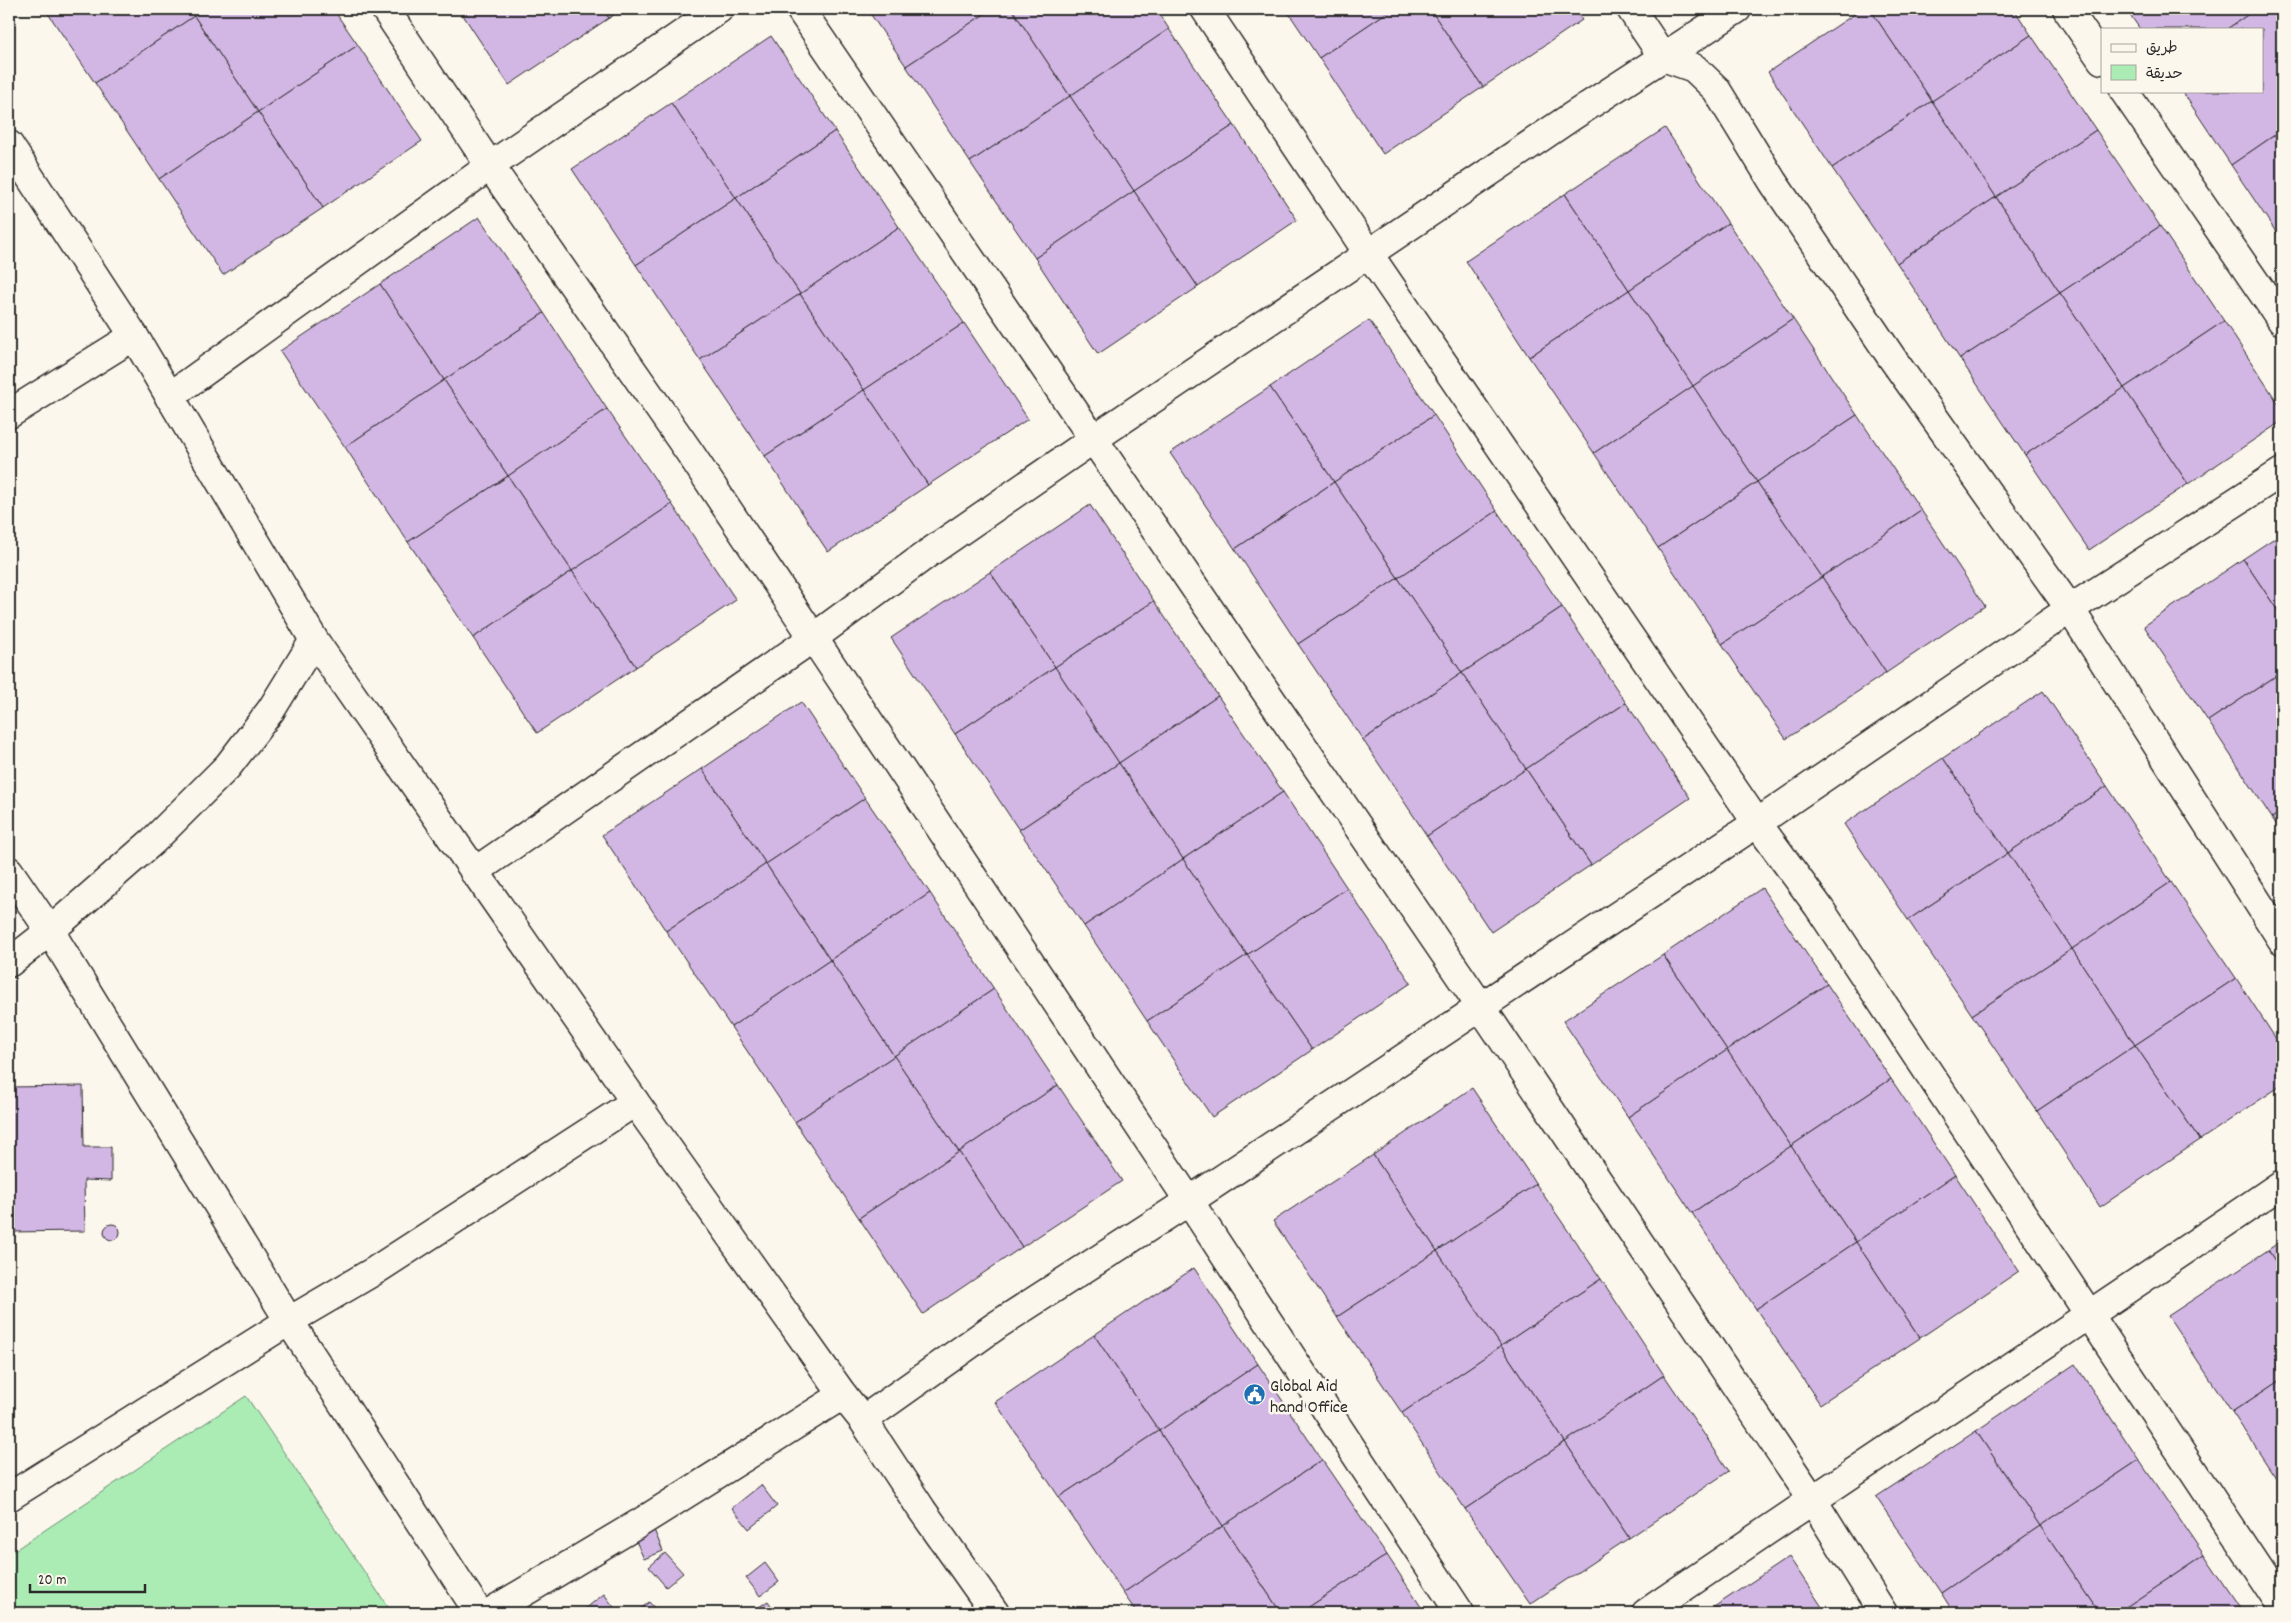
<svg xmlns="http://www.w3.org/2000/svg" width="2291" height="1622" font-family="Dekko,'Playpen Sans Arabic',sans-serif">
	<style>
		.green { fill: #abecb5; stroke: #6b8c70 }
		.building { fill: #d2b6e4; stroke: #2b2b2b }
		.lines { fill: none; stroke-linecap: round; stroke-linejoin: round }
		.minor-casing { stroke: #2b2b2b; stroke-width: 31 }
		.minor { stroke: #fbf7ec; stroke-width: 28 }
		.labels { text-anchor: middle; stroke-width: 5; stroke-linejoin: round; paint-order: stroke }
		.poi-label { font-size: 18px; fill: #2b2b2b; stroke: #fbf7ec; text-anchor: start }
	</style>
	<rect width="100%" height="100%" fill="#fbf7ec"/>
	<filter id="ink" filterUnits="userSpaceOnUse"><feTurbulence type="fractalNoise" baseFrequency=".02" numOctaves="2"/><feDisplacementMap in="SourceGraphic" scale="10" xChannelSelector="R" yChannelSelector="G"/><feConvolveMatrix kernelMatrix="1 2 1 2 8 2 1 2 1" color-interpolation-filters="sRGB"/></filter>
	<g filter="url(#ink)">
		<!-- green -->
		<polygon class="green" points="246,1396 392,1613 9,1613 9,1554"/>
		<!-- building -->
		<g class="building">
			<polygon points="45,9 189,9 194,16 95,83"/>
			<polygon points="206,9 333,9 358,45 258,112 194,16"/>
			<polygon points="459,9 603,9 609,18 509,85"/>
			<polygon points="603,9 623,9 609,18"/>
			<polygon points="867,9 992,9 906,66"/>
			<polygon points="992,9 1012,9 1070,96 970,162 906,66"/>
			<polygon points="1012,9 1156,9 1169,29 1070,96"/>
			<polygon points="1286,9 1392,9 1319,58"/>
			<polygon points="1392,9 1430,9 1483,87 1383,154 1319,58"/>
			<polygon points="1430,9 1574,9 1582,20 1483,87"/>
			<polygon points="1862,9 1870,9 1932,101 1832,168 1768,72"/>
			<polygon points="1870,9 2014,9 2031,35 1932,101"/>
			<polygon points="2126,9 2256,9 2227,29 2140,29"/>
			<polygon points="2256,9 2271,9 2282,26 2282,130 2231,165 2182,91 2262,91 2262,29 2227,29"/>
			<polygon points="2271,9 2282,9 2282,26"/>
			<polygon points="194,16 258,112 159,179 95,83"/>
			<polygon points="1169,29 1234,125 1134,191 1070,96"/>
			<polygon points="2031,35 2096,130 1996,197 1932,101"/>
			<polygon points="771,36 835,131 736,198 671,103"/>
			<polygon points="358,45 422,141 323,208 258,112"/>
			<polygon points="1070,96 1134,191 1035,258 970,162"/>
			<polygon points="1932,101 1996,197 1897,263 1832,168"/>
			<polygon points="671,103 736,198 636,265 572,169"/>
			<polygon points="258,112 323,208 223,275 159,179"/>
			<polygon points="1234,125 1297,220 1198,287 1134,191"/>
			<polygon points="1665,128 1728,223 1629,290 1565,194"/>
			<polygon points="2096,130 2160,226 2060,293 1996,197"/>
			<polygon points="2282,130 2282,241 2231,165"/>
			<polygon points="835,131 899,227 800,294 736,198"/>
			<polygon points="1134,191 1198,287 1098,354 1035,258"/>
			<polygon points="1565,194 1629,290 1529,357 1466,261"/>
			<polygon points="1996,197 2060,293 1960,359 1897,263"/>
			<polygon points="736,198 800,294 700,360 636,265"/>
			<polygon points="479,217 544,313 444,380 380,284"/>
			<polygon points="1728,223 1793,319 1693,386 1629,290"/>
			<polygon points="2160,226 2224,321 2124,388 2060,293"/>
			<polygon points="899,227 964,323 864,390 800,294"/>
			<polygon points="380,284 444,380 345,447 280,351"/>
			<polygon points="1629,290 1693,386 1594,453 1529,357"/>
			<polygon points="2060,293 2124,388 2025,455 1960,359"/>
			<polygon points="800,294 864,390 765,456 700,360"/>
			<polygon points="544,313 607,409 508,476 444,380"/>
			<polygon points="1793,319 1857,415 1757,482 1693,386"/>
			<polygon points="1369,320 1434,415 1334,482 1270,387"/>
			<polygon points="2224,321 2282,409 2282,421 2188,484 2124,388"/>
			<polygon points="964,323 1028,419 928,485 864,390"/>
			<polygon points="444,380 508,476 408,542 345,447"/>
			<polygon points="1693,386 1757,482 1658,548 1594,453"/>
			<polygon points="1270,387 1334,482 1235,549 1170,453"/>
			<polygon points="2124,388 2188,484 2089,550 2025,455"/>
			<polygon points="864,390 928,485 828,552 765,456"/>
			<polygon points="607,409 672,504 572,571 508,476"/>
			<polygon points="1434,415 1497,511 1398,578 1334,482"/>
			<polygon points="1857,415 1921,510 1822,577 1757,482"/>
			<polygon points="508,476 572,571 473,638 408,542"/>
			<polygon points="1334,482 1398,578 1298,644 1235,549"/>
			<polygon points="1757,482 1822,577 1722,644 1658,548"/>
			<polygon points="672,504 736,600 636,667 572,571"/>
			<polygon points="1090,505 1154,601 1055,667 990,572"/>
			<polygon points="1921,510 1985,606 1886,673 1822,577"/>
			<polygon points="1497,511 1562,607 1462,673 1398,578"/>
			<polygon points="2282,533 2282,617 2243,559"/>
			<polygon points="2243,559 2282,617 2282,672 2208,721 2144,626"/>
			<polygon points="572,571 636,667 537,733 473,638"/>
			<polygon points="990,572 1055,667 955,734 891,638"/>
			<polygon points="1822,577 1886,673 1786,739 1722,644"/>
			<polygon points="1398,578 1462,673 1363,740 1298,644"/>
			<polygon points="1154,601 1218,696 1119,763 1055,667"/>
			<polygon points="1562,607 1626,703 1526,769 1462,673"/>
			<polygon points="1055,667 1119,763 1019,830 955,734"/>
			<polygon points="2282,672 2282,811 2272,818 2208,721"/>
			<polygon points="1462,673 1526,769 1427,836 1363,740"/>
			<polygon points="2043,691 2107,786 2008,853 1943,758"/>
			<polygon points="1218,696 1283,792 1183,859 1119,763"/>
			<polygon points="801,702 865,798 766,864 702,769"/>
			<polygon points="1626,703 1690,798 1591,865 1526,769"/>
			<polygon points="1943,758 2008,853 1908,920 1844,824"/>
			<polygon points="1119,763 1183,859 1084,926 1019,830"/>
			<polygon points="702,769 766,864 666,931 602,835"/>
			<polygon points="1526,769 1591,865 1491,932 1427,836"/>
			<polygon points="2107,786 2171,882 2072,949 2008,853"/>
			<polygon points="1283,792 1347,888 1247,955 1183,859"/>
			<polygon points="865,798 930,893 830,960 766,864"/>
			<polygon points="2282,811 2282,833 2272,818"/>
			<polygon points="2008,853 2072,949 1972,1015 1908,920"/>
			<polygon points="1183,859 1247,955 1147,1021 1084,926"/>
			<polygon points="766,864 830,960 731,1027 666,931"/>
			<polygon points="2171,882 2236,978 2135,1045 2072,949"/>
			<polygon points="1347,888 1411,983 1312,1050 1247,955"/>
			<polygon points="1762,888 1827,984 1727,1050 1663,955"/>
			<polygon points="930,893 994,989 894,1056 830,960"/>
			<polygon points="2072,949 2135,1045 2037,1111 1972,1015"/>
			<polygon points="1247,955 1312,1050 1212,1117 1147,1021"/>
			<polygon points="1663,955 1727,1050 1628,1117 1563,1021"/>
			<polygon points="830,960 894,1056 795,1122 731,1027"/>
			<polygon points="2236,978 2282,1048 2282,1085 2200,1140 2135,1045"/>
			<polygon points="1827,984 1891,1079 1791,1146 1727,1050"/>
			<polygon points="994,989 1058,1085 959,1152 894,1056"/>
			<polygon points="2135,1045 2200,1140 2100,1207 2037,1111"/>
			<polygon points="1727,1050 1791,1146 1692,1213 1628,1117"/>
			<polygon points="894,1056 959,1152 859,1218 795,1122"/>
			<polygon points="1891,1079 1955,1175 1856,1242 1791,1146"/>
			<polygon points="1058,1085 1122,1181 1022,1247 959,1152"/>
			<polygon points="83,1086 84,1147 111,1147 111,1181 84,1180 85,1231 9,1232 9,1087"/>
			<polygon points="1472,1088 1536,1184 1437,1251 1373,1155"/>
			<polygon points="1791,1146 1856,1242 1756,1309 1692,1213"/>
			<polygon points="959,1152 1022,1247 923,1314 859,1218"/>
			<polygon points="1373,1155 1437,1251 1337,1317 1273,1221"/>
			<polygon points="1955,1175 2019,1271 1920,1338 1856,1242"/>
			<polygon points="1536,1184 1601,1279 1501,1346 1437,1251"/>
			<circle cx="112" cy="1232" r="8"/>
			<polygon points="2282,1240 2282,1272 2268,1250"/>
			<polygon points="1856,1242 1920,1338 1820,1404 1756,1309"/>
			<polygon points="2268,1250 2282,1272 2282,1379 2232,1412 2168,1316"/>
			<polygon points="1437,1251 1501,1346 1402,1413 1337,1317"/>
			<polygon points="1194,1268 1258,1364 1159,1431 1094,1335"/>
			<polygon points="1601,1279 1664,1375 1565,1442 1501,1346"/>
			<polygon points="1094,1335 1159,1431 1059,1497 995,1402"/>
			<polygon points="1501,1346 1565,1442 1465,1509 1402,1413"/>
			<polygon points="1258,1364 1322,1460 1223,1526 1159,1431"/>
			<polygon points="2075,1364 2139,1460 2040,1526 1976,1431"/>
			<polygon points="1664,1375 1729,1471 1629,1538 1565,1442"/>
			<polygon points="2282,1379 2282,1487 2232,1412"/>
			<polygon points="1159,1431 1223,1526 1123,1593 1059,1497"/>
			<polygon points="1976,1431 2040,1526 1941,1593 1876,1497"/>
			<polygon points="1565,1442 1629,1538 1530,1604 1465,1509"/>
			<polygon points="1322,1460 1387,1555 1300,1613 1281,1613 1223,1526"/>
			<polygon points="2139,1460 2204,1555 2117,1613 2099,1613 2040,1526"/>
			<polygon points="761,1485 777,1506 749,1529 732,1508"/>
			<polygon points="651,1523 663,1551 644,1559 632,1532"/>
			<polygon points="1223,1526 1281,1613 1137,1613 1123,1593"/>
			<polygon points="2040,1526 2099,1613 1954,1613 1941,1593"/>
			<polygon points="665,1553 683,1573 666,1587 649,1567"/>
			<polygon points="1387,1555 1425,1613 1300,1613"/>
			<polygon points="2204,1555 2243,1613 2117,1613"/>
			<polygon points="1789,1557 1826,1613 1705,1613"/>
			<polygon points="765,1563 779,1582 760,1596 746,1578"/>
			<polygon points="604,1594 616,1610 612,1613 580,1613"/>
			<polygon points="768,1601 776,1613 750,1613"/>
			<polygon points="649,1602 659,1613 636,1613"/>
		</g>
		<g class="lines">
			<defs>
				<g id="minor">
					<polyline points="385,9 490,166 690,453 1189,1201 1460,1613"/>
					<polyline points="800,9 1481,1007 1812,1499 1883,1613"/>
					<polyline points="1205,9 1368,253 1757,823 1818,906 2282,1605"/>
					<polyline points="1631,9 1663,57 1694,68 1716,89 1773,182 1892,358 2070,609 2282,940"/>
					<polyline points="2067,9 2102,60"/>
					<polyline points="2124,91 2282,321"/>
					<polyline points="9,145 134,336 314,640 635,1102 843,1395 863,1420 922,1510 995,1613"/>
					<polyline points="169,397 490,166 719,9"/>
					<polyline points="9,414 134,336"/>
					<polyline points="9,871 50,931 289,1321 479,1613"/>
					<polyline points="474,872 813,638 927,554 1095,438 1571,117 1737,9"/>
					<polyline points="9,963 50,931 153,841 228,766 271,710 314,640"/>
					<polyline points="863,1420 997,1325 1189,1201 1757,823 2070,609 2282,472"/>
					<polyline points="9,1497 289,1321 376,1270 635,1102"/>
					<polyline points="489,1613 638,1524 843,1395"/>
					<path d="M 1646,1613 C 1857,1468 2071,1329 2282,1184"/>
				</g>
			</defs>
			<!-- minor casing -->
			<use href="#minor" class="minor-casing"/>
			<!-- minor -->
			<use href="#minor" class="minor"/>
		</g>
	</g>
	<!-- icons -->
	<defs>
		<symbol id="civic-disc" viewBox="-11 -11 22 22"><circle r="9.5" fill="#1f6fb2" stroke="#fbf7ec"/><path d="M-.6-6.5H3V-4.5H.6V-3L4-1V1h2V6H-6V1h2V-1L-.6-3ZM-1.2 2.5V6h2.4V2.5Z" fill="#fff"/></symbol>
	</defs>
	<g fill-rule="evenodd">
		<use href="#civic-disc" x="1242" y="1382" width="25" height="25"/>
	</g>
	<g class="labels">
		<!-- poi labels -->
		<g class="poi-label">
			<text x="1270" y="1391">Global Aid<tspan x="1270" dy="21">hand Office</tspan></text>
		</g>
	</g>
	<!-- margin -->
	<rect width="2291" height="1622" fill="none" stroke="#fbf7ec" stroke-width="30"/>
	<rect x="15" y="15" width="2261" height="1592" fill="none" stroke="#2b2b2b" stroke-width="2" filter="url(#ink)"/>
	<!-- legend -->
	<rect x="2101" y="28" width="162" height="65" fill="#fbf7ec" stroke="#a8a59f"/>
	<rect x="2111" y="44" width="25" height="8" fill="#fbf7ec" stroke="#a8a59f"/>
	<text x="2146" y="52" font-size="15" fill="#2b2b2b">طريق</text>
	<rect x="2111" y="65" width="25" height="15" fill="#abecb5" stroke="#a8a59f"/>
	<text x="2146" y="78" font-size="15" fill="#2b2b2b">حديقة</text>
	<!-- scale -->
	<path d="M30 1584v8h115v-8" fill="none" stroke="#2b2b2b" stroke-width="2.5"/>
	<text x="38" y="1584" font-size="15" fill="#2b2b2b" stroke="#fbf7ec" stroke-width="4" paint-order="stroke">20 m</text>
</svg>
